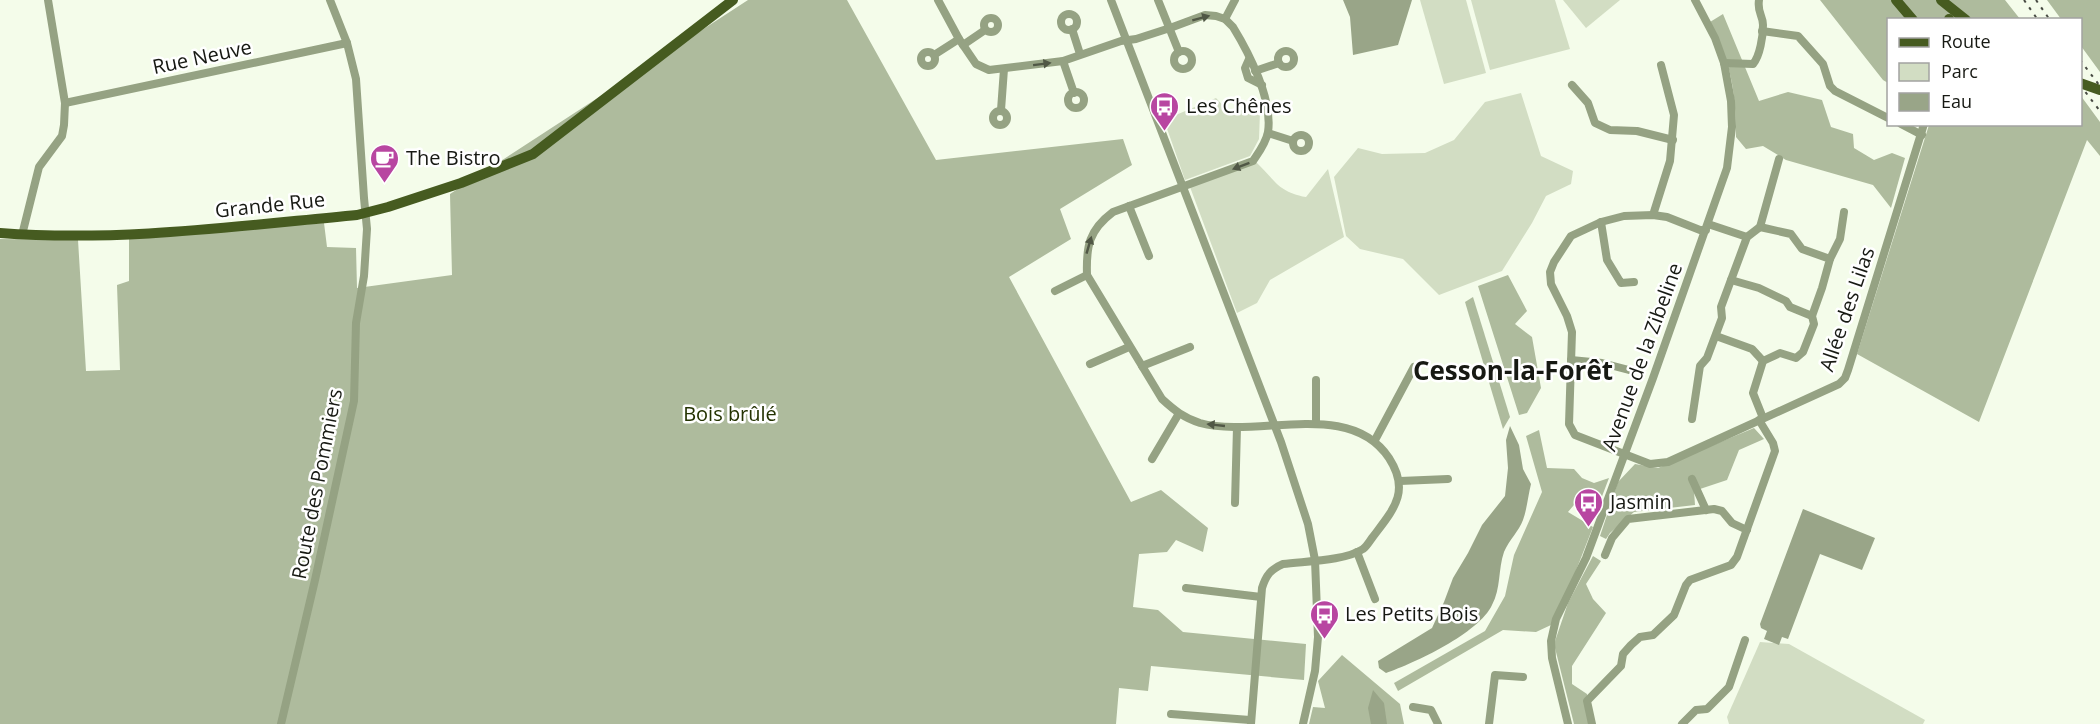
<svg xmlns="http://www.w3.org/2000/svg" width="2100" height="724" font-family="'Open Sans',sans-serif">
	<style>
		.green { fill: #d2ddc3 }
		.forest { fill: #aebb9d }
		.water { fill: #99a588 }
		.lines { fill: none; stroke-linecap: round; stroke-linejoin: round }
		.minor { stroke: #95a283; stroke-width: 8 }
		.major { stroke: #465b20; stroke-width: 10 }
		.rail { stroke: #464941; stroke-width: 2; stroke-dasharray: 3 6; stroke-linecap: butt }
		.oneway { fill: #505745 }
		.labels { text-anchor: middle; stroke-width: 5; stroke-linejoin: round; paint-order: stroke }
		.street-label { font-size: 20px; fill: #171913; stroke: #fff }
		.poi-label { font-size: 20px; fill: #171913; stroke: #fff; text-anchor: start }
		.park-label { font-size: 20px; fill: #233201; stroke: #fff }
		.district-label { font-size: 26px; font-weight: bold; fill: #171913; stroke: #fff }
	</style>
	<rect width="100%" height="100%" fill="#f4fcea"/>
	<!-- green -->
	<g class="green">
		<polygon points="1420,0 1466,0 1486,73 1444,84"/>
		<polygon points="1471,0 1555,0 1570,49 1490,70"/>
		<polygon points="1563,0 1620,0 1586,28"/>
		<polygon points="1521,93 1541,156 1573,171 1571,184 1546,196 1532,223 1502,271 1439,295 1403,259 1360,249 1346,236 1334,177 1358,148 1382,154 1425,153 1454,140 1485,102"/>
		<path d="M 1216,98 C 1236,121 1237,104 1260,112 L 1259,139 L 1250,156 L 1185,180 L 1164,120 Z"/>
		<path d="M 1256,162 C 1275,180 1278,192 1306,197 L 1328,169 L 1344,237 L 1270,280 L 1257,303 L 1237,313 L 1190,187 Z"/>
		<polygon points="1760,642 1789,644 1925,720 1923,724 1729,724 1727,717"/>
	</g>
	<!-- forest -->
	<g class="forest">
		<polygon points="748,0 847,0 936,160 1123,139 1132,165 1060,209 1071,239 1009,277 1131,502 1161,490 1208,528 1203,552 1176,540 1167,552 1139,554 1133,607 1158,610 1183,632 1306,644 1304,680 1151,666 1148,691 1119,688 1116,724 0,724 0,239 78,240 86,371 120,370 117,285 129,281 129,236 324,223 327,247 356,248 357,288 452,275 450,194"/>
		<polygon points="1820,0 2005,0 2020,19 1888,20 1888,83 1883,80"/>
		<polygon points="2047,0 2100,0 2100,72 2081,46 2080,20 2061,19"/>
		<path d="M 1723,14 L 1759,101 L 1788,92 L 1822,100 L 1831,127 L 1853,134 L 1854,148 L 1874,160 L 1892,153 L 1905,158 L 1891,208 L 1873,185 L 1786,160 L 1763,146 L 1746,149 L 1736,137 C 1736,92 1731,62 1710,22 Z"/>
		<polygon points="2081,96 2100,122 2100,156 2087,140 1979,422 1857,354 1929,125 2080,124"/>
		<polygon points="1508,275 1527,311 1515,324 1532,337 1541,388 1527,413 1519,415 1478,286"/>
		<polygon points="1473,297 1510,417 1503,429 1465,302"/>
		<polygon points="1754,428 1764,439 1739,450 1727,480 1694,491 1695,505 1634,512 1610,533 1606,539 1600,536 1618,482 1635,464 1658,468"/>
		<polygon points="1539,430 1547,468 1574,469 1582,478 1594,483 1609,478 1601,499 1579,499 1568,512 1593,527 1575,573 1551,625 1536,632 1503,630 1398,691 1394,683 1485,631 1505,596 1514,555 1542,492 1526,436"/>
		<polygon points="1593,556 1601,561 1586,584 1593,599 1606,613 1572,666 1572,684 1587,694 1590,724 1574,724 1554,644 1568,603"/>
		<polygon points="1342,655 1400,704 1404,724 1309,724 1313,707 1325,708 1318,681"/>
	</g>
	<!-- water -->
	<g class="water">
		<polygon points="1343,0 1412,0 1398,45 1353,55 1350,17"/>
		<path d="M 1510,426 L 1519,445 L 1523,469 L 1531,484 C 1528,496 1527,509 1523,520 C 1519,531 1509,540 1504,552 C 1498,569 1501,589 1492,605 C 1479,633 1415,663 1386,673 L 1379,668 L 1378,661 L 1432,628 L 1444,602 L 1453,578 L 1468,553 L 1482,525 L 1505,496 L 1508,468 L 1506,440 Z"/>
		<polygon points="1803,509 1875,538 1862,570 1820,554 1788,639 1782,637 1779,645 1764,639 1767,631 1761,628 1760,624"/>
		<polygon points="1373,690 1384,703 1387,724 1371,724 1368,708"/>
	</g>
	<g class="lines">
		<!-- minor -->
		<g class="minor">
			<path d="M 938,0 L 959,39 L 976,64 L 989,70 L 1063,61 L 1121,41 L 1136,39 L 1170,28 L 1205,15 L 1216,16 L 1225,19 L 1233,27 C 1249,53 1273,100 1268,132 C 1266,143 1259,152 1253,161 L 1113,212 C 1089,230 1086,246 1087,275 L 1162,399 C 1174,410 1184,418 1200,423 C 1258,439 1349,398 1389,458 C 1411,492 1393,510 1372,538 C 1369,542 1367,546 1363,549 C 1345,561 1306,561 1283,564 C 1271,569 1266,575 1262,588 L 1251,724"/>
			<polyline points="1111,0 1281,442 1308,524 1315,560 1318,637 1315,671 1303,724"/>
			<polyline points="1158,0 1179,52"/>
			<circle cx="1069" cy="22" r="8"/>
			<circle cx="991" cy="25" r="7"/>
			<polyline points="1225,19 1235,0"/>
			<polyline points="1072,29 1080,54"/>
			<polyline points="1762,31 1798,36 1823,64 1830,86 1835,91 1888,118"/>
			<polyline points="963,45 985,30"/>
			<circle cx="1183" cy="60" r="9"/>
			<circle cx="1286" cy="59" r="8"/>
			<circle cx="928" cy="59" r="7"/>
			<polyline points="934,55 959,39"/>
			<polyline points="1249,59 1245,68 1248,78 1262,85"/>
			<polyline points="1063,61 1074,93"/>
			<path d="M 1724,63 L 1753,64 C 1760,56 1763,36 1763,25 C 1763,15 1757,13 1759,0"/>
			<polyline points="1255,71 1279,63"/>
			<polyline points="1572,85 1588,103 1595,123 1610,130 1637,131 1673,140"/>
			<circle cx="1076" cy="100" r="8"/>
			<polyline points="65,103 347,43"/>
			<polyline points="1001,110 1004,69"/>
			<circle cx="1000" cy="118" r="7"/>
			<polyline points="1901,124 1922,135"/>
			<polyline points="1268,133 1293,141"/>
			<circle cx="1301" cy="143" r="8"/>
			<polyline points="1129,206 1149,256"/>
			<polyline points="1653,215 1670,161 1674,115 1661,65"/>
			<polyline points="1601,222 1607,260 1621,283 1634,282"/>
			<polyline points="1708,224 1747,237"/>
			<polyline points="1760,227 1791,234 1802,249 1830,259 1822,288 1812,316 1814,324 1803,352 1796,358 1780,353 1763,361 1753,393 1763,418"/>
			<polyline points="1706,230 1700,230 1667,217 1653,215 1624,216 1601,222 1571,236 1554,262 1550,272 1551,284 1567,316 1572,332 1569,424 1575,435 1650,464 1668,462 1839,384 1845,378 1848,370 1924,124"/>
			<polyline points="22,235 39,167 62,136 64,125 65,103 48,0"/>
			<polyline points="1830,259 1840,239 1844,212"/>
			<polyline points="1731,280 1759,288 1786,301 1790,307 1812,316"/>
			<polyline points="1055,291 1087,275"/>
			<polyline points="1716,336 1752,349 1763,361"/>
			<polyline points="1571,360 1602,363 1629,370"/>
			<polyline points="1090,364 1129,347"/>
			<polyline points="1142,366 1190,347"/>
			<polyline points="1692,419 1700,366 1707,358 1722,318 1721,307 1747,237 1760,227 1779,159"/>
			<polyline points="1316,424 1316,380"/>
			<polyline points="1375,440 1414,367"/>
			<polyline points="1152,459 1178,415"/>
			<polyline points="1692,479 1706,510"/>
			<polyline points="1400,481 1448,479"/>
			<polyline points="1235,503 1237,427"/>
			<polyline points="1357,552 1375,599"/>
			<polyline points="1605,555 1612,538 1628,519 1714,509 1722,511 1732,523 1747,530"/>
			<polyline points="1186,588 1261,597"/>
			<polyline points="1413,707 1431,710 1438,724"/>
			<polyline points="1171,714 1250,720"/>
			<polyline points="281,724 315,580 354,401 356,323 364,276 367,229 364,198 356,79 347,43 330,0"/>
			<polyline points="1489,724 1495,675 1523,677"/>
			<polyline points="1568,724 1552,658 1551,641 1556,619 1586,558 1653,378 1727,168 1732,127 1731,101 1724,63 1715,38 1695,0"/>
			<polyline points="1592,724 1587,701 1621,666 1623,654 1631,645 1640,637 1653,635 1674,615 1686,585 1690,580 1731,565 1737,557 1775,451 1773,443 1759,420"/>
			<polyline points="1682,724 1696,710 1707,709 1729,687 1745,640"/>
		</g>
		<!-- major -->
		<g class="major">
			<polyline points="1896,0 1913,20"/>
			<polyline points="1941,0 1966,20"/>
			<polyline points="1949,20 1949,19"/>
			<polyline points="2080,83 2100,90"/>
			<path d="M 0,233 C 120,242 238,226 357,215 L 388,207 L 461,183 L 533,154 L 733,0"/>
		</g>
		<!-- rail -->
		<g class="rail">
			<polyline points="2024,0 2038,20"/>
			<polyline points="2036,0 2050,20"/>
			<polyline points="2080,60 2100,86"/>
			<polyline points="2080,85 2100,111"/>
		</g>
	</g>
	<!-- one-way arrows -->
	<defs><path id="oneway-solid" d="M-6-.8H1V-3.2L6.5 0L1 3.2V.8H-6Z" transform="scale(1.5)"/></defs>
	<g class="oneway">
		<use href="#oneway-solid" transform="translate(1201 18) rotate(-15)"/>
		<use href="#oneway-solid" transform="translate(1042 64) rotate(-7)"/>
		<use href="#oneway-solid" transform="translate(1241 166) rotate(159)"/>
		<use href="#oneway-solid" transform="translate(1089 245) rotate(-74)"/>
		<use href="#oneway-solid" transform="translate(1216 425) rotate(-174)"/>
	</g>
	<!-- icons -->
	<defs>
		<symbol id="bus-pin" viewBox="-11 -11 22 30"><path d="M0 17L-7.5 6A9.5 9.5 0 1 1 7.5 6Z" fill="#b846a1" stroke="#fff"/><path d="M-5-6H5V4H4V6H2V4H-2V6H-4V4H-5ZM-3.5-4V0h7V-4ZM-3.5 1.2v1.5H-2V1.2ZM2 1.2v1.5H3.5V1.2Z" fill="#fff"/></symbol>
		<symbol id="cafe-pin" viewBox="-11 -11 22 30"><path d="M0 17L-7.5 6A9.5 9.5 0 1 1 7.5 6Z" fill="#b846a1" stroke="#fff"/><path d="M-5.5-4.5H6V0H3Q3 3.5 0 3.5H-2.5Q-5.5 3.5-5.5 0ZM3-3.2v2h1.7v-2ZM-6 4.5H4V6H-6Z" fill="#fff"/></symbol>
	</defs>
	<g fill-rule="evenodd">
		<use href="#bus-pin" x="1148" y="90" width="33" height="45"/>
		<use href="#cafe-pin" x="368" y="142" width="33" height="45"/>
		<use href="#bus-pin" x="1572" y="486" width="33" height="45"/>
		<use href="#bus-pin" x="1308" y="598" width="33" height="45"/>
	</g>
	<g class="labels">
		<!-- street labels -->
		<g class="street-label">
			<text transform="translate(202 57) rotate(-12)" y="7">Rue Neuve</text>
			<text transform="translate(270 205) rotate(-6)" y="7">Grande Rue</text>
			<text transform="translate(1847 309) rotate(-71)" y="7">Allée des Lilas</text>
			<text transform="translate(1642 357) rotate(-70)" y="7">Avenue de la Zibeline</text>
			<text transform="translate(317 484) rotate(-79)" y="7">Route des Pommiers</text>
		</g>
		<!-- poi labels -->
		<g class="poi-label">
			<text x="1186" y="113">Les Chênes</text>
			<text x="406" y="165">The Bistro</text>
			<text x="1610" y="509">Jasmin</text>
			<text x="1345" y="621">Les Petits Bois</text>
		</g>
		<!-- park labels -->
		<g class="park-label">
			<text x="730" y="421">Bois brûlé</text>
		</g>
		<!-- district labels -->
		<g class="district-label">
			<text x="1513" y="380">Cesson-la-Forêt</text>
		</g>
	</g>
	<!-- legend -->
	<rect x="1887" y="18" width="195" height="108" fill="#ffffff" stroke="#a2a3a1" stroke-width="1.5"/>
	<rect x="1899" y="38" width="30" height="9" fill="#465b20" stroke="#a2a3a1" stroke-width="1.5"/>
	<text x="1941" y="48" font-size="18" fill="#171913">Route</text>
	<rect x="1899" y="63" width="30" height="18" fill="#d2ddc3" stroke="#a2a3a1" stroke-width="1.5"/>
	<text x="1941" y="78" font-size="18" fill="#171913">Parc</text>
	<rect x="1899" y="93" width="30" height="18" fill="#99a588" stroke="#a2a3a1" stroke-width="1.5"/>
	<text x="1941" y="108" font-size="18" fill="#171913">Eau</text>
</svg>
